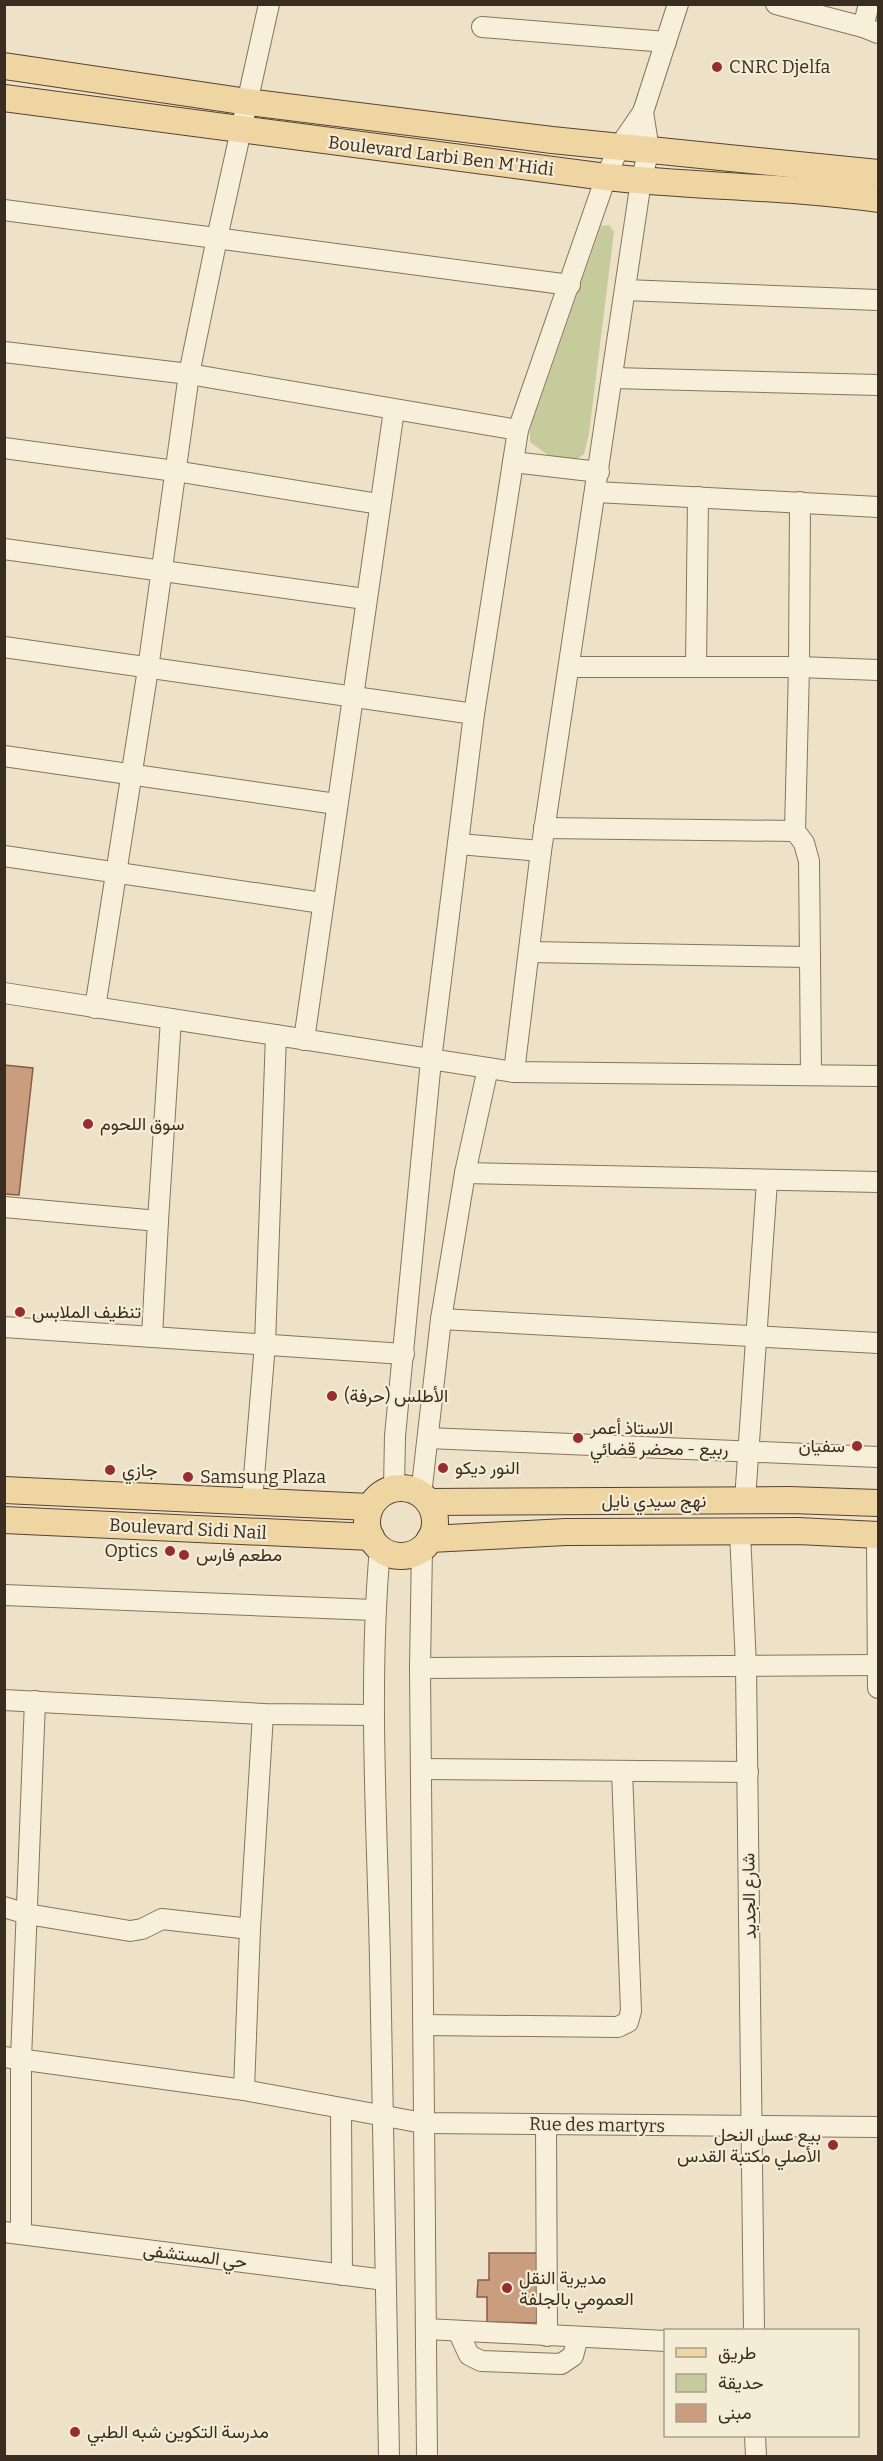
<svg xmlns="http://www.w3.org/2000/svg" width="883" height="2461" font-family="Bitter,Vazirmatn,serif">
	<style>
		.green { fill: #c6cb9b }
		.building { fill: #ca9d7e; stroke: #875d43; stroke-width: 1.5 }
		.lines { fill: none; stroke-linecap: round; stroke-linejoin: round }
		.minor-casing { stroke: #88745d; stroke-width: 22 }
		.major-casing { stroke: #574231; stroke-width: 28 }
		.minor { stroke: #f8efda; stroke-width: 20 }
		.major { stroke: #efd5a1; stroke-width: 26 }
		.poi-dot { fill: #962e30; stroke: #f5ecd6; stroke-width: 2 }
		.labels { text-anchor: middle; stroke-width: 4.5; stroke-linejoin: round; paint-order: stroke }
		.poi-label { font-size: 18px; fill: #392c20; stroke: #f5ecd6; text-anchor: start }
		.street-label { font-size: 18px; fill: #392c20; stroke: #f5ecd6 }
	</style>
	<rect width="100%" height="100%" fill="#ede1c7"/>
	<!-- green -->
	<polygon class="green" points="609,225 614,232 589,433 584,454 574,461 548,455 530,442 530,429 601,226"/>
	<!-- building -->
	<g class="building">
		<polygon points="4,1065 33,1068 19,1195 4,1194"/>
		<polygon points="489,2253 537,2253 537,2323 487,2322 487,2297 477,2297 478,2280 489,2280"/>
	</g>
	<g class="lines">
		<defs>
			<g id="minor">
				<polyline points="776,4 863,27 878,33"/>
				<polyline points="482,27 666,42"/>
				<polyline points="863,27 869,4"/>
				<polyline points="4,210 570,285"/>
				<polyline points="625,290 878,300"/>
				<polyline points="4,352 189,374 518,430"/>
				<polyline points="613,378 878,385"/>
				<polyline points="4,448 175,471 379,504"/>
				<polyline points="513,462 599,472"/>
				<polyline points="596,492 878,507"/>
				<polyline points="4,549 365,599"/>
				<polyline points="4,647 474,714"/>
				<polyline points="569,667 799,667 878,670"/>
				<polyline points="696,667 698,497"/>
				<polyline points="4,756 336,804"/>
				<polyline points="544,828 795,831 799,667 800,502"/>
				<polyline points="459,844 541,851"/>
				<polyline points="4,856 322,903"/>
				<polyline points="529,952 810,957 809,861 804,843 795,831"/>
				<polyline points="810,957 811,1075"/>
				<polyline points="4,993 514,1072 878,1076"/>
				<polyline points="95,1008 148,669 189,374 217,238 269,4"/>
				<polyline points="304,1040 394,410"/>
				<polyline points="514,1072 541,851 641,181 649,150 643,112"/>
				<polyline points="465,1173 878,1182"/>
				<polyline points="4,1207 158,1221 171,1019"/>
				<polyline points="441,1319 878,1343"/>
				<polyline points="4,1327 404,1354"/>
				<polyline points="152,1337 158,1221"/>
				<polyline points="428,1438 878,1457"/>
				<polyline points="394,1489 395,1436 431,1060 474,714 518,430 606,177 619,147 643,112 678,4"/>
				<polyline points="421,1495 441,1319 465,1173 488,1068"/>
				<polyline points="745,1500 767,1181"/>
				<polyline points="252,1501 265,1344 276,1035"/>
				<polyline points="740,1532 746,1666 754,2330"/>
				<polyline points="877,1535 878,1688"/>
				<polyline points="422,1547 420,1668 427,2456"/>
				<path d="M 380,1548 C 368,1684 377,1822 380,1959 C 384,2125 385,2291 389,2456"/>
				<polyline points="4,1595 374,1610"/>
				<polyline points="420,1668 878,1665"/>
				<polyline points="4,1700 263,1714 374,1715"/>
				<polyline points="422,1769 748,1772"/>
				<polyline points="4,1907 27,1914 130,1931 142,1929 162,1919 250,1929"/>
				<polyline points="424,2025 618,2027 628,2022 631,2011 622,1771"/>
				<polyline points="4,2057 244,2090 423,2123 878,2127"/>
				<polyline points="244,2090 250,1929 263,1714"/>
				<polyline points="341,2109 342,2275"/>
				<polyline points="546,2124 547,2336"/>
				<polyline points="4,2232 385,2280"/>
				<polyline points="21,2233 21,2059 35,1701"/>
				<polyline points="426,2329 666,2341"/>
				<polyline points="458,2331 469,2355 481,2361 561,2364 573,2356 578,2337"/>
				<polyline points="755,2436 756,2456"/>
			</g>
			<g id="major">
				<polyline points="4,66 248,102 552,140 878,173"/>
				<path d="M 4,98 L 606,177 C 697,187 788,186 878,199"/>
				<circle cx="401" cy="1522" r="34"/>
				<polyline points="4,1490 370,1507"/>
				<polyline points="429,1502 789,1500 878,1503"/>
				<polyline points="4,1520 371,1537"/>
				<polyline points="430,1539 566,1532 798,1531 878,1535"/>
			</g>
		</defs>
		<!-- minor casing -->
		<use href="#minor" class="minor-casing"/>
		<!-- major casing -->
		<use href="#major" class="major-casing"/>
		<!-- minor -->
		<use href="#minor" class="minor"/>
		<!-- major -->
		<use href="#major" class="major"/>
	</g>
	<!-- markers -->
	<g class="poi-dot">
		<circle cx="717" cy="67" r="6"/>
		<circle cx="88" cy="1124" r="6"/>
		<circle cx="20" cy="1312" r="6"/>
		<circle cx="332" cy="1396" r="6"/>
		<circle cx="578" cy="1438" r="6"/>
		<circle cx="857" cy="1446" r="6"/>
		<circle cx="443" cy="1468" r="6"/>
		<circle cx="110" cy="1470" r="6"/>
		<circle cx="188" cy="1477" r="6"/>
		<circle cx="170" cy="1551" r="6"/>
		<circle cx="184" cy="1555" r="6"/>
		<circle cx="833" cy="2145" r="6"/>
		<circle cx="507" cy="2288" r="6"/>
		<circle cx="75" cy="2432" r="6"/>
	</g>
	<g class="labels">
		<!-- poi labels -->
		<g class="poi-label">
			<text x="729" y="73">CNRC Djelfa</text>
			<text x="100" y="1130">سوق اللحوم</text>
			<text x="32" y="1318">تنظيف الملابس</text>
			<text x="344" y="1402">الأطلس (حرفة)</text>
			<text x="590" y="1434">الاستاذ أعمر<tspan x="590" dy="21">ربيع - محضر قضائي</tspan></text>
			<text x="845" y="1452" text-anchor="end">سفيان</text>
			<text x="455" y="1474">النور ديكو</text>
			<text x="122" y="1476">جازي</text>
			<text x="200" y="1483">Samsung Plaza</text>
			<text x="158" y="1557" text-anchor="end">Optics</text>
			<text x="196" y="1561">مطعم فارس</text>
			<text x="821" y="2141" text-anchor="end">بيع عسل النحل<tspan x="821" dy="21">الأصلي مكتبة القدس</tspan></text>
			<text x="519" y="2284">مديرية النقل<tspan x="519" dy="21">العمومي بالجلفة</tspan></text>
			<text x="87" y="2438">مدرسة التكوين شبه الطبي</text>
		</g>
		<!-- street labels -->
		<g class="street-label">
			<text transform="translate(441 156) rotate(7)" y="6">Boulevard Larbi Ben M'Hidi</text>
			<text x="654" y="1507">نهج سيدي نايل</text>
			<text transform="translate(188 1529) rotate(3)" y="6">Boulevard Sidi Nail</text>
			<text transform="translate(749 1896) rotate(-91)" y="6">شارع الجديد</text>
			<text transform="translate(597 2125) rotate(1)" y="6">Rue des martyrs</text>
			<text transform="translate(195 2256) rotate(7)" y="6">حي المستشفى</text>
		</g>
	</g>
	<!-- border -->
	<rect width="883" height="2461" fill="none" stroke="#392c20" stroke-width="12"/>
	<!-- legend -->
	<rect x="664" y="2329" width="195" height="108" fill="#f5ecd6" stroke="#aa9f8d" stroke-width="1.5"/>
	<rect x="676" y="2348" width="30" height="9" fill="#efd5a1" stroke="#aa9f8d" stroke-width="1.5"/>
	<text x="718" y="2359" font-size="18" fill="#392c20">طريق</text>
	<rect x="676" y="2374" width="30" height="18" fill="#c6cb9b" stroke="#aa9f8d" stroke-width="1.5"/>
	<text x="718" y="2389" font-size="18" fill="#392c20">حديقة</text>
	<rect x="676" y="2404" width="30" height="18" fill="#ca9d7e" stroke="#aa9f8d" stroke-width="1.5"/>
	<text x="718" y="2419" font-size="18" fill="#392c20">مبنى</text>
</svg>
